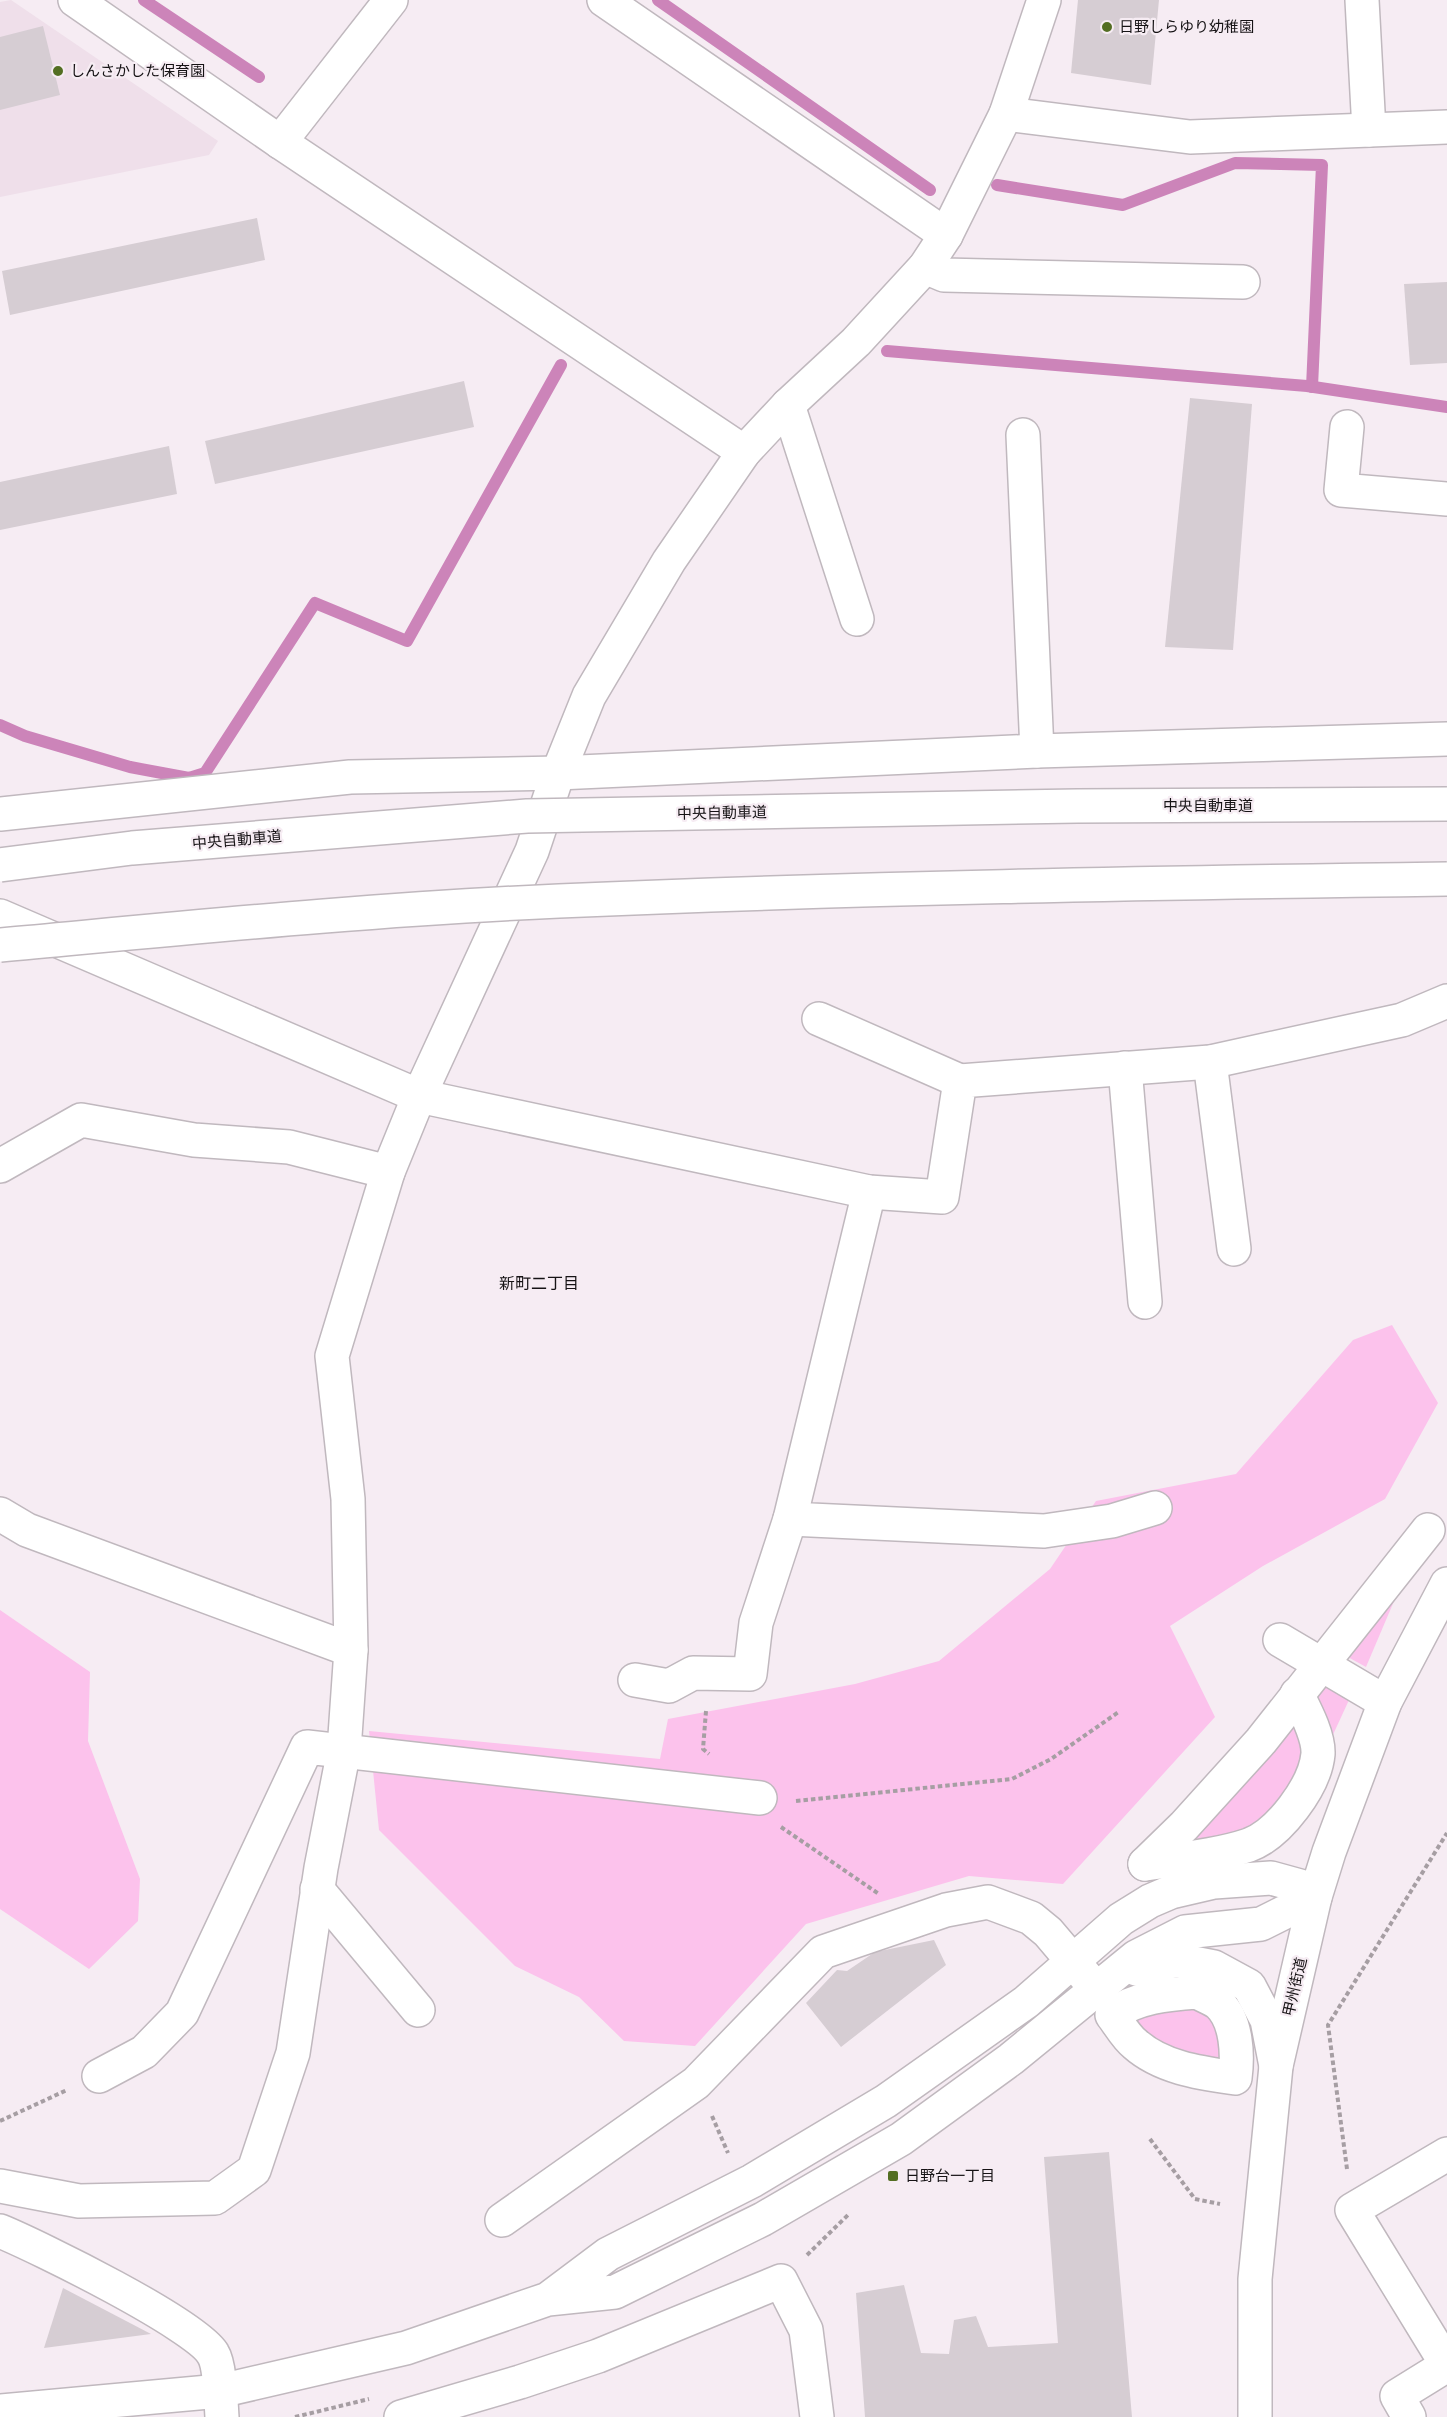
<svg xmlns="http://www.w3.org/2000/svg" width="1447" height="2417" font-family="Arial,'Noto Sans JP',sans-serif">
	<style>
		.built { fill: #efdfea }
		.green { fill: #fcc2ec }
		.lines { fill: none; stroke-linecap: round; stroke-linejoin: round }
		.stream { stroke: #cc84b9; stroke-width: 12 }
		.building { fill: #d6cdd3 }
		.minor-casing { stroke: #c0b8be; stroke-width: 36 }
		.major-casing { stroke: #c0b8be; stroke-width: 36 }
		.path { stroke: #a69ea3; stroke-width: 4; stroke-dasharray: 4.5 3; stroke-linecap: butt }
		.minor { stroke: #fff; stroke-width: 33 }
		.major { stroke: #fff; stroke-width: 33 }
		.highway-bridge-casing { stroke: #c0b8be; stroke-width: 36; stroke-linecap: butt }
		.highway-bridge { stroke: #fff; stroke-width: 33 }
		.poi-dot { fill: #536e22; stroke: #f6ecf3; stroke-width: 2 }
		.labels { text-anchor: middle; stroke-width: 4.5; stroke-linejoin: round; paint-order: stroke }
		.poi-label { font-size: 15px; fill: #161315; stroke: #f6ecf3; text-anchor: start }
		.street-label { font-size: 15px; fill: #161315; stroke: #f6ecf3 }
		.neighbourhood-label { font-size: 16px; fill: #161315; stroke: #f6ecf3 }
	</style>
	<rect width="100%" height="100%" fill="#f6ecf3"/>
	<!-- built -->
	<polygon class="built" points="11,0 218,141 209,155 0,197 0,2"/>
	<!-- green -->
	<g class="green">
		<polygon points="1392,1325 1438,1403 1385,1499 1263,1566 1170,1626 1215,1717 1063,1884 969,1876 806,1924 695,2046 624,2041 579,1997 515,1966 379,1830 369,1731 660,1759 668,1719 855,1684 939,1661 1050,1569 1096,1501 1236,1474 1353,1340"/>
		<polygon points="1400,1587 1366,1667 1346,1656"/>
		<polygon points="0,1610 90,1672 88,1741 140,1879 138,1921 89,1969 0,1909"/>
		<polygon points="1326,1678 1349,1700 1331,1739 1309,1697"/>
		<polygon points="1294,1716 1305,1750 1289,1796 1247,1833 1184,1843"/>
		<polygon points="1193,2003 1225,2030 1221,2062 1188,2058 1147,2037 1132,2022 1159,2009"/>
	</g>
	<g class="lines">
		<!-- stream -->
		<g class="stream">
			<polyline points="144,0 259,77"/>
			<polyline points="658,0 930,190"/>
			<polyline points="997,185 1123,205 1235,163 1322,165 1312,387"/>
			<polyline points="887,351 1307,386 1447,407"/>
			<polyline points="0,725 25,736 130,767 189,778 205,773 315,603 407,641 561,365"/>
		</g>
	</g>
	<!-- building -->
	<g class="building">
		<polygon points="1078,0 1159,0 1151,85 1071,73"/>
		<polygon points="43,26 60,95 0,110 0,37"/>
		<polygon points="257,218 265,260 10,315 2,271"/>
		<polygon points="1447,282 1447,363 1410,365 1404,284"/>
		<polygon points="464,381 474,427 215,484 205,441"/>
		<polygon points="1190,398 1252,404 1233,650 1165,647"/>
		<polygon points="169,446 177,494 0,530 0,482"/>
		<polygon points="934,1940 946,1965 841,2047 806,2003 837,1970 847,1971 875,1952"/>
		<polygon points="1109,2152 1132,2417 865,2417 856,2293 904,2285 921,2353 949,2354 954,2320 976,2316 988,2347 1058,2343 1044,2157"/>
		<polygon points="63,2288 151,2334 44,2348"/>
	</g>
	<g class="lines">
		<defs>
			<g id="minor">
				<polyline points="75,0 280,142 744,452"/>
				<polyline points="604,0 946,235"/>
				<polyline points="1362,0 1369,130"/>
				<polyline points="1006,114 1190,137 1447,127"/>
				<polyline points="280,142 391,0"/>
				<polyline points="925,267 944,275 1243,282"/>
				<polyline points="788,405 857,619"/>
				<polyline points="1347,427 1341,490 1447,499"/>
				<polyline points="1023,435 1037,751"/>
				<polyline points="0,814 350,777 558,773 1037,751 1447,739"/>
				<polyline points="0,916 419,1096 869,1192 942,1197 960,1081 1210,1062 1402,1020 1447,1001"/>
				<polyline points="819,1019 960,1081"/>
				<polyline points="1210,1062 1234,1249"/>
				<polyline points="1125,1068 1145,1302"/>
				<polyline points="0,1166 81,1120 194,1140 289,1147 388,1172"/>
				<polyline points="869,1192 790,1519 1044,1531 1112,1521 1155,1508"/>
				<polyline points="0,1514 27,1530 351,1650"/>
				<polyline points="1280,1640 1385,1702"/>
				<polyline points="635,1680 669,1686 693,1673 750,1674 756,1623 790,1519"/>
				<polyline points="1145,1864 1184,1826 1261,1741 1428,1530"/>
				<path d="M 1145,1864 C 1179,1859 1216,1856 1249,1845 C 1279,1834 1315,1786 1318,1754 C 1319,1736 1305,1710 1297,1694"/>
				<polyline points="317,1889 418,2010"/>
				<polyline points="1136,1969 1178,1960 1214,1967 1249,1986 1267,2020 1276,2066"/>
				<path d="M 1197,1992 C 1204,1996 1213,1999 1219,2004 C 1237,2021 1238,2055 1235,2078 C 1201,2073 1162,2068 1135,2044 C 1126,2037 1119,2024 1112,2015 C 1136,1997 1168,1994 1197,1992 Z"/>
				<polyline points="99,2076 144,2052 182,2013 307,1747 760,1798"/>
				<polyline points="1447,2154 1352,2210 1447,2365"/>
				<polyline points="0,2186 79,2201 215,2198 254,2170 293,2053 321,1868 344,1750 351,1650 348,1499 332,1356 388,1172 419,1096 532,851 558,773 589,696 669,561 744,452 788,405 856,342 925,267 946,235 1006,114 1044,0"/>
				<polyline points="502,2220 696,2083 823,1952 946,1910 988,1902 1031,1918 1048,1932 1087,1978"/>
				<path d="M 0,2231 C 37,2246 197,2325 213,2354 C 220,2365 221,2403 222,2417"/>
				<polyline points="0,2411 220,2391 406,2348 548,2299 615,2292 763,2219 901,2139 1011,2059 1136,1957 1185,1932 1261,1924 1315,1897 1300,1886 1271,1878 1214,1882 1171,1892 1150,1901 1121,1919 1026,2002 886,2101 752,2181 608,2254 548,2299"/>
				<polyline points="401,2417 520,2382 598,2356 781,2281 806,2330 817,2417"/>
				<polyline points="1409,2417 1397,2396 1447,2365"/>
			</g>
			<polyline id="major" points="1255,2417 1255,2279 1276,2066 1315,1897 1329,1852 1385,1702 1447,1584"/>
		</defs>
		<!-- minor casing -->
		<use href="#minor" class="minor-casing"/>
		<!-- major casing -->
		<use href="#major" class="major-casing"/>
		<!-- path -->
		<g class="path">
			<polyline points="706,1711 703,1749 709,1754"/>
			<polyline points="796,1801 1012,1779 1051,1759 1120,1711"/>
			<polyline points="781,1827 879,1894"/>
			<polyline points="712,2116 728,2153"/>
			<polyline points="0,2121 67,2090"/>
			<polyline points="1150,2139 1195,2199 1220,2204"/>
			<polyline points="1347,2169 1328,2025 1447,1833"/>
			<polyline points="807,2255 849,2214"/>
			<polyline points="295,2417 369,2399"/>
		</g>
		<!-- minor -->
		<use href="#minor" class="minor"/>
		<!-- major -->
		<use href="#major" class="major"/>
		<defs>
			<g id="highway-bridge">
				<polyline points="0,865 132,848 527,816 1077,806 1447,804"/>
				<path d="M 0,945 C 186,928 373,909 559,901 C 855,888 1151,883 1447,879"/>
			</g>
		</defs>
		<!-- highway-bridge casing -->
		<use href="#highway-bridge" class="highway-bridge-casing"/>
		<!-- highway-bridge -->
		<use href="#highway-bridge" class="highway-bridge"/>
	</g>
	<!-- markers -->
	<g class="poi-dot">
		<circle cx="1107" cy="27" r="6"/>
		<circle cx="58" cy="71" r="6"/>
		<rect x="887" y="2170" width="12" height="12" rx="3"/>
	</g>
	<g class="labels">
		<!-- poi labels -->
		<g class="poi-label">
			<text x="1119" y="32">日野しらゆり幼稚園</text>
			<text x="70" y="76">しんさかした保育園</text>
			<text x="905" y="2181">日野台一丁目</text>
		</g>
		<!-- street labels -->
		<g class="street-label">
			<text x="1208" y="811">中央自動車道</text>
			<text transform="translate(722 813) rotate(-1)" y="5">中央自動車道</text>
			<text transform="translate(237 840) rotate(-5)" y="5">中央自動車道</text>
			<text transform="translate(1295 1987) rotate(-77)" y="5">甲州街道</text>
		</g>
		<!-- neighbourhood labels -->
		<g class="neighbourhood-label">
			<text x="539" y="1289">新町二丁目</text>
		</g>
	</g>
</svg>
